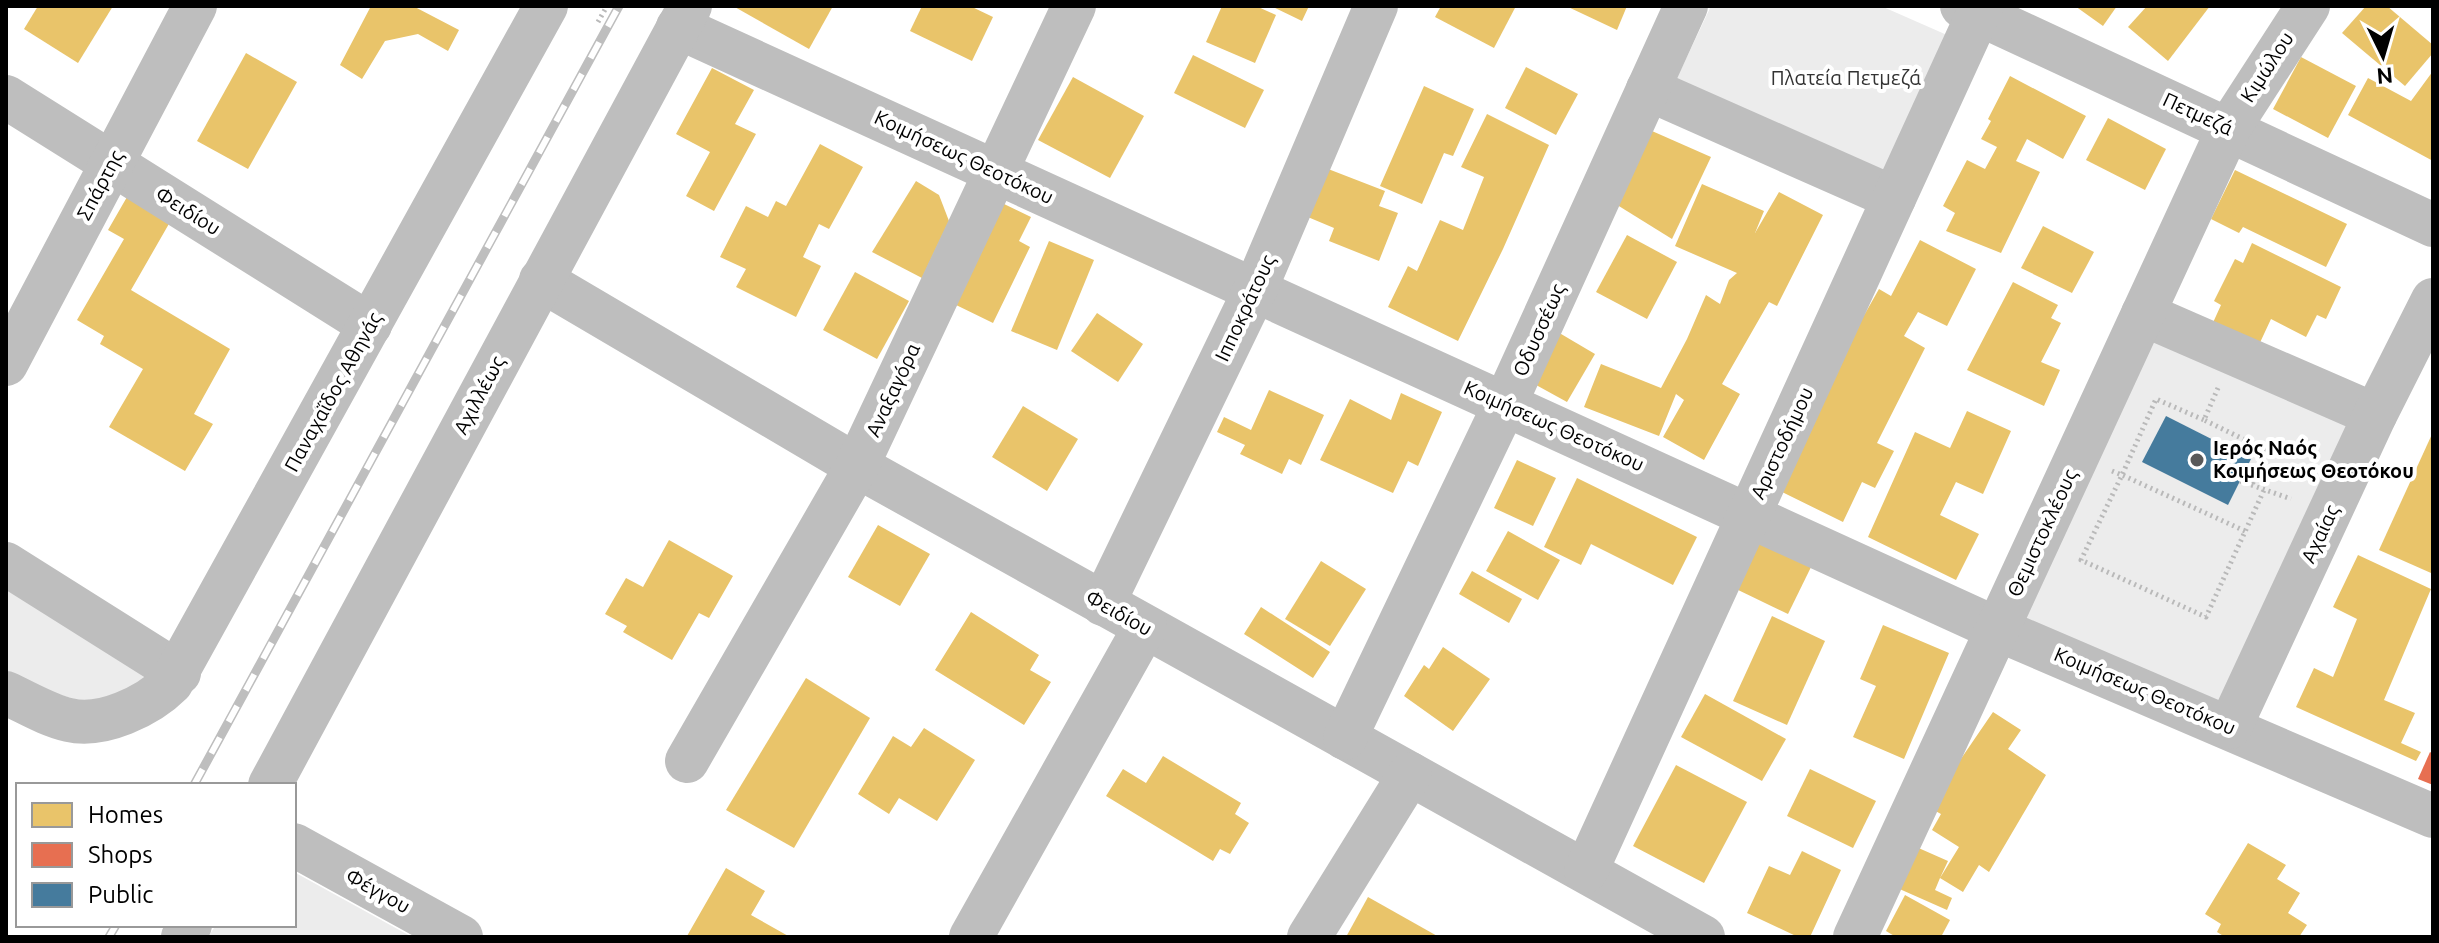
<svg xmlns="http://www.w3.org/2000/svg" width="2439" height="943" font-family="Ubuntu,sans-serif">
	<style>
		.green { fill: #ececec }
		.homes { fill: #e9c46a }
		.shops { fill: #e76f51 }
		.public { fill: #457b9d }
		.lines { fill: none; stroke-linecap: round; stroke-linejoin: round }
		.path { stroke: #b9b9b9; stroke-width: 5; stroke-dasharray: 2 4; stroke-linecap: butt }
		.minor { stroke: #bebebe; stroke-width: 44 }
		.rail-casing { stroke: #bebebe; stroke-width: 9 }
		.rail { stroke: #fff; stroke-width: 6; stroke-dasharray: 18; stroke-linecap: butt }
		.poi-dot { fill: #595959; stroke: #fff; stroke-width: 3 }
		.labels { text-anchor: middle; stroke-width: 8; stroke-linejoin: round; paint-order: stroke }
		.street-label { font-size: 20px; fill: #000; stroke: #fff }
		.park-label { font-size: 20px; fill: #333; stroke: #fff }
		.poi-label { font-size: 20px; font-weight: bold; fill: #000; stroke: #fff; text-anchor: start }
	</style>
	<rect width="100%" height="100%" fill="#fff"/>
	<!-- green -->
	<g class="green">
		<polygon points="1711,6 1881,6 1947,35 1882,174 1676,80"/>
		<polygon points="2143,314 2375,415 2230,727 1997,629"/>
		<polygon points="6,577 159,673 103,708 6,678"/>
		<polygon points="294,872 412,937 208,937 216,925 294,925"/>
	</g>
	<!-- homes -->
	<g class="homes">
		<polygon points="38,6 113,6 78,63 24,29"/>
		<polygon points="371,6 413,6 459,30 448,51 418,34 385,41 362,79 340,65"/>
		<polygon points="733,6 833,6 809,49"/>
		<polygon points="922,6 970,6 993,17 972,61 910,31"/>
		<polygon points="1222,6 1256,6 1276,15 1255,63 1206,42"/>
		<polygon points="1271,6 1309,6 1302,21"/>
		<polygon points="1441,6 1516,6 1494,48 1435,17"/>
		<polygon points="1566,6 1627,6 1617,30"/>
		<polygon points="2075,6 2117,6 2103,26"/>
		<polygon points="2147,6 2210,6 2168,61 2128,27"/>
		<polygon points="2366,6 2387,6 2433,45 2433,53 2405,86 2342,33"/>
		<polygon points="246,53 297,82 248,169 197,141"/>
		<polygon points="1193,55 1264,90 1245,128 1174,93"/>
		<polygon points="2301,57 2356,86 2328,138 2273,109"/>
		<polygon points="1526,67 1578,94 1556,135 1505,108"/>
		<polygon points="712,68 754,90 735,124 756,134 714,211 686,196 710,152 676,134"/>
		<polygon points="2433,71 2433,161 2348,115 2368,78 2411,101"/>
		<polygon points="2010,76 2086,116 2063,159 2027,139 2016,161 2040,172 2001,253 1946,231 1955,213 1943,206 1967,160 1985,169 1997,147 1981,139 1991,121 1988,119"/>
		<polygon points="1073,77 1144,116 1110,178 1038,140"/>
		<polygon points="1424,86 1474,109 1453,156 1444,153 1422,204 1380,186"/>
		<polygon points="1487,114 1549,145 1503,249 1458,341 1388,307 1408,266 1417,271 1440,220 1463,230 1484,177 1461,167"/>
		<polygon points="2108,118 2166,149 2145,190 2086,160"/>
		<polygon points="1652,131 1711,157 1672,239 1614,203"/>
		<polygon points="820,144 863,167 829,229 819,224 803,257 821,266 796,317 736,287 746,269 720,257 746,206 768,217 776,201 786,206"/>
		<polygon points="1323,167 1385,191 1379,206 1398,213 1379,261 1329,241 1334,228 1303,215"/>
		<polygon points="2235,170 2347,224 2326,267 2243,227 2239,233 2211,219"/>
		<polygon points="916,181 939,195 949,221 922,278 872,252"/>
		<polygon points="1702,184 1764,211 1755,233 1779,192 1823,215 1777,306 1769,302 1722,384 1740,394 1704,460 1663,437 1684,400 1676,394 1659,436 1584,407 1601,364 1661,388 1687,339 1706,295 1720,304 1729,280 1737,273 1675,246"/>
		<polygon points="127,197 170,222 131,290 230,349 194,414 213,424 185,471 109,427 143,369 100,344 104,336 77,320 124,239 108,230"/>
		<polygon points="1002,203 1031,217 1019,241 1030,247 993,323 952,303"/>
		<polygon points="2043,226 2094,252 2072,293 2021,268"/>
		<polygon points="1627,235 1677,262 1647,319 1596,292"/>
		<polygon points="1920,240 1976,269 1947,326 1918,312 1904,336 1925,348 1877,443 1894,451 1875,488 1862,482 1843,522 1780,491 1850,340 1879,289 1891,296"/>
		<polygon points="1049,241 1094,260 1057,350 1011,331"/>
		<polygon points="2252,243 2341,287 2326,319 2317,315 2306,337 2271,319 2257,349 2211,327 2221,305 2214,301 2235,259 2243,263"/>
		<polygon points="855,272 909,301 877,359 823,330"/>
		<polygon points="2013,282 2058,305 2051,318 2061,323 2041,362 2060,370 2044,406 1967,370"/>
		<polygon points="1097,313 1143,344 1118,382 1071,351"/>
		<polygon points="1556,331 1595,354 1567,402 1527,380"/>
		<polygon points="1269,390 1324,415 1301,465 1289,459 1282,474 1240,454 1245,445 1217,432 1224,417 1251,430"/>
		<polygon points="1401,393 1442,412 1418,466 1408,461 1393,493 1320,460 1350,399 1391,420"/>
		<polygon points="1023,406 1078,439 1047,491 992,457"/>
		<polygon points="1967,411 2011,431 1983,494 1956,482 1940,515 1979,534 1956,580 1868,537 1915,432 1950,448"/>
		<polygon points="2433,432 2433,568 2431,573 2379,550"/>
		<polygon points="1517,460 1556,478 1533,526 1494,508"/>
		<polygon points="1577,478 1697,537 1673,585 1591,544 1581,565 1544,547"/>
		<polygon points="878,525 930,554 900,606 848,577"/>
		<polygon points="1508,531 1560,560 1538,600 1486,571"/>
		<polygon points="1760,537 1813,563 1788,614 1734,588"/>
		<polygon points="669,540 733,576 709,618 699,613 672,660 623,632 627,626 605,614 626,578 643,587"/>
		<polygon points="2358,555 2431,589 2384,700 2415,713 2401,743 2421,752 2416,761 2296,707 2314,668 2333,677 2357,619 2333,607"/>
		<polygon points="1321,561 1366,589 1330,646 1285,619"/>
		<polygon points="1472,571 1522,599 1509,623 1459,594"/>
		<polygon points="1261,607 1330,652 1313,678 1244,634"/>
		<polygon points="971,612 1039,655 1030,670 1051,682 1024,725 935,670"/>
		<polygon points="1772,616 1825,641 1787,725 1733,701"/>
		<polygon points="1883,625 1949,653 1904,759 1853,737 1876,686 1860,679"/>
		<polygon points="1443,647 1490,679 1453,731 1404,696 1424,665 1429,669"/>
		<polygon points="806,678 870,718 794,848 726,810"/>
		<polygon points="1705,694 1786,739 1762,781 1681,737"/>
		<polygon points="1993,712 2021,730 2008,749 2046,775 1989,872 1979,865 1963,892 1940,878 1935,890 1952,898 1947,910 1895,887 1914,846 1948,861 1940,878 1959,847 1932,830 1941,814 1928,807"/>
		<polygon points="924,728 975,760 937,821 899,798 889,814 858,794 893,736 911,747"/>
		<polygon points="1163,756 1241,803 1235,814 1249,823 1230,854 1220,849 1213,861 1106,796 1123,769 1146,783"/>
		<polygon points="1676,765 1747,802 1704,883 1633,846"/>
		<polygon points="1810,769 1876,801 1853,848 1787,816"/>
		<polygon points="2248,843 2286,865 2277,879 2300,893 2288,913 2307,925 2299,937 2225,937 2217,932 2221,924 2205,914"/>
		<polygon points="1802,851 1841,870 1810,937 1798,937 1747,913 1769,866 1790,875"/>
		<polygon points="726,868 765,891 751,915 790,937 687,936"/>
		<polygon points="1905,895 1950,920 1941,937 1896,937 1886,931"/>
		<polygon points="1368,897 1439,937 1346,937"/>
	</g>
	<!-- shops -->
	<polygon class="shops" points="2430,752 2433,754 2433,785 2418,779"/>
	<!-- public -->
	<polygon class="public" points="2166,416 2251,459 2228,505 2142,462"/>
	<g class="lines">
		<!-- path -->
		<g class="path">
			<polyline points="598,22 607,6"/>
			<polyline points="2218,388 2204,420 2266,450 2252,485"/>
			<polyline points="2112,471 2122,475 2156,399 2204,420"/>
			<polyline points="2240,481 2291,499"/>
			<polyline points="2245,531 2122,475 2081,560 2206,617 2264,490"/>
		</g>
		<!-- minor -->
		<g class="minor">
			<polyline points="1962,6 2433,225"/>
			<polyline points="678,27 1997,629 2433,816"/>
			<polyline points="1648,89 1894,198"/>
			<polyline points="6,97 370,325"/>
			<polyline points="541,280 857,466 1703,937"/>
			<polyline points="2143,314 2375,415"/>
			<polyline points="6,364 195,6"/>
			<polyline points="6,564 179,673"/>
			<polyline points="1103,604 1255,290 1376,6"/>
			<path d="M 6,693 C 26,702 47,715 69,720 C 102,728 148,706 171,683 L 546,6"/>
			<polyline points="2230,727 2375,415 2433,300"/>
			<polyline points="1345,738 1505,404 1686,6"/>
			<polyline points="687,761 857,466 1074,6"/>
			<polyline points="270,785 690,6"/>
			<polyline points="294,845 461,937"/>
			<polyline points="1586,871 1982,6"/>
			<polyline points="183,937 190,925"/>
			<polyline points="971,937 1145,627"/>
			<polyline points="1309,937 1410,774"/>
			<polyline points="1855,937 2229,128 2308,6"/>
		</g>
		<defs>
			<g id="rail">
				<polyline points="194,785 619,6"/>
				<polyline points="109,937 116,925"/>
			</g>
		</defs>
		<!-- rail casing -->
		<use href="#rail" class="rail-casing"/>
		<!-- rail -->
		<use href="#rail" class="rail"/>
	</g>
	<!-- markers -->
	<circle class="poi-dot" cx="2197" cy="460" r="8"/>
	<g class="labels">
		<!-- street labels -->
		<g class="street-label">
			<text transform="translate(2267 67) rotate(-57)" y="7">Κιμώλου</text>
			<text transform="translate(2198 114) rotate(25)" y="7">Πετμεζά</text>
			<text transform="translate(964 157) rotate(25)" y="7">Κοιμήσεως Θεοτόκου</text>
			<text transform="translate(100 185) rotate(-62)" y="7">Σπάρτης</text>
			<text transform="translate(188 211) rotate(32)" y="7">Φειδίου</text>
			<text transform="translate(1245 308) rotate(-65)" y="7">Ιπποκράτους</text>
			<text transform="translate(1539 330) rotate(-66)" y="7">Οδυσσέως</text>
			<text transform="translate(893 390) rotate(-65)" y="7">Αναξαγόρα</text>
			<text transform="translate(333 392) rotate(-61)" y="7">Παναχαΐδος Αθηνάς</text>
			<text transform="translate(479 395) rotate(-62)" y="7">Αχιλλέως</text>
			<text transform="translate(1554 426) rotate(24)" y="7">Κοιμήσεως Θεοτόκου</text>
			<text transform="translate(1782 443) rotate(-65)" y="7">Αριστοδήμου</text>
			<text transform="translate(2042 533) rotate(-65)" y="7">Θεμιστοκλέους</text>
			<text transform="translate(2320 534) rotate(-65)" y="7">Αχαίας</text>
			<text transform="translate(1119 613) rotate(29)" y="7">Φειδίου</text>
			<text transform="translate(2145 691) rotate(23)" y="7">Κοιμήσεως Θεοτόκου</text>
			<text transform="translate(378 891) rotate(29)" y="7">Φέγγου</text>
		</g>
		<!-- park labels -->
		<g class="park-label">
			<text x="1846" y="85">Πλατεία Πετμεζά</text>
		</g>
		<!-- poi labels -->
		<g class="poi-label">
			<text x="2213" y="455">Ιερός Ναός<tspan x="2213" dy="23">Κοιμήσεως Θεοτόκου</tspan></text>
		</g>
	</g>
	<!-- border -->
	<rect width="2439" height="943" fill="none" stroke="#000000" stroke-width="16"/>
	<!-- legend -->
	<rect x="16" y="783" width="280" height="144" fill="#ffffff" stroke="#999999" stroke-width="2"/>
	<rect x="32" y="803" width="40" height="24" fill="#e9c46a" stroke="#999999" stroke-width="2"/>
	<text x="88" y="823" font-size="24" fill="#000000">Homes</text>
	<rect x="32" y="843" width="40" height="24" fill="#e76f51" stroke="#999999" stroke-width="2"/>
	<text x="88" y="863" font-size="24" fill="#000000">Shops</text>
	<rect x="32" y="883" width="40" height="24" fill="#457b9d" stroke="#999999" stroke-width="2"/>
	<text x="88" y="903" font-size="24" fill="#000000">Public</text>
	<!-- north arrow -->
	<g transform="translate(2383 56) rotate(175)" stroke="#ffffff" stroke-width="6" paint-order="stroke">
	<path d="M0-6L14 30L0 20L-14 30Z" fill="#000000"/>
	<text y="-12" font-size="22" font-weight="bold" text-anchor="middle" fill="#000000">N</text>
	</g>
</svg>
